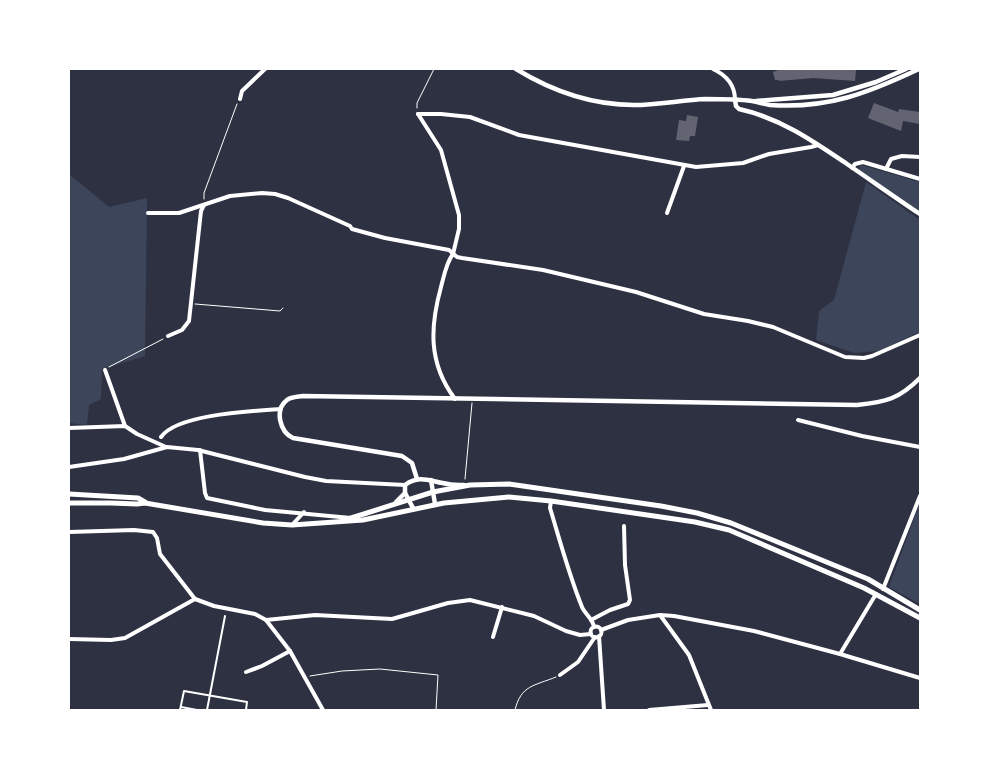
<svg xmlns="http://www.w3.org/2000/svg" width="989" height="779" font-family="'Varela Round',sans-serif">
	<style>
		.green { fill: #3c4559 }
		.building { fill: #626471 }
		.lines { fill: none; stroke-linecap: round; stroke-linejoin: round }
		.path { stroke: #fff; stroke-width: 1 }
		.service { stroke: #fff; stroke-width: 2 }
		.minor { stroke: #fff; stroke-width: 4 }
		.tertiary { stroke: #fff; stroke-width: 4.5 }
		.secondary { stroke: #fff; stroke-width: 5 }
	</style>
	<rect width="100%" height="100%" fill="#2d3142"/>
	<!-- green -->
	<g class="green">
		<polygon points="861,165 920,182 920,211 858,170"/>
		<polygon points="69,174 109,207 147,198 145,356 102,369 101,399 89,405 87,425 69,423"/>
		<polygon points="866,182 920,220 920,332 878,351 854,353 816,340 819,311 834,300"/>
		<polygon points="920,502 920,604 889,587"/>
	</g>
	<!-- building -->
	<g class="building">
		<polygon points="781,69 850,69 856,70 855,81 813,78 779,81 779,80 775,80 773,72"/>
		<polygon points="874,103 898,112 899,109 920,112 920,124 903,121 901,131 873,120 868,118"/>
		<polygon points="687,115 698,117 695,136 690,136 689,141 676,140 679,120 686,121"/>
	</g>
	<g class="lines">
		<!-- path -->
		<g class="path">
			<polyline points="417,108 417,103 434,69"/>
			<polyline points="204,199 204,193 237,104"/>
			<polyline points="195,304 280,311 283,308"/>
			<polyline points="109,367 163,339"/>
			<polyline points="465,479 472,403"/>
			<polyline points="310,676 342,671 380,669 438,675 436,710"/>
			<path d="M 515,710 C 521,685 534,686 556,677"/>
		</g>
		<!-- service -->
		<g class="service">
			<polyline points="181,707 197,710"/>
			<polyline points="180,710 184,691 247,702 246,710"/>
			<polyline points="207,710 225,616"/>
		</g>
		<!-- minor -->
		<g class="minor">
			<path d="M 713,69 C 726,75 735,85 735,100"/>
			<polyline points="240,99 242,91 265,69"/>
			<polyline points="418,114 441,114 470,117 519,135 696,167 743,163 769,154 811,147 818,145"/>
			<polyline points="418,114 441,150 459,215 459,229 453,254"/>
			<polyline points="852,168 855,164 863,162 920,179"/>
			<polyline points="886,169 891,159 902,156 920,157"/>
			<polyline points="148,213 179,213 230,196 262,193 275,194 288,198 350,226 352,229 385,238 449,250 457,257 462,258 543,270 636,292 704,314 748,321 773,327 845,357 864,358 872,356 920,335"/>
			<polyline points="667,213 684,166"/>
			<path d="M 453,254 C 446,263 444,276 441,287 C 430,327 428,363 455,399"/>
			<polyline points="168,336 182,330 189,321 201,211 204,205"/>
			<polyline points="105,370 125,426"/>
			<polyline points="798,420 862,436 920,447"/>
			<polyline points="69,428 125,426 137,434 166,447"/>
			<path d="M 161,437 C 177,414 253,411 281,409"/>
			<polyline points="200,450 205,493 207,498 265,510 351,518"/>
			<polyline points="69,467 124,459 167,447 198,450 305,477 326,481 405,485"/>
			<path d="M 551,501 L 550,508 C 560,541 569,575 582,607 C 585,614 593,619 594,627"/>
			<polyline points="292,525 304,512"/>
			<polyline points="69,532 134,530 153,532 157,538 160,554 195,599"/>
			<polyline points="883,589 920,496"/>
			<polyline points="195,599 214,606 255,614 266,620 315,615 392,619 448,603 470,600 534,616 566,631 580,635 591,634"/>
			<polyline points="660,615 689,655 711,710"/>
			<polyline points="266,620 290,651 323,710"/>
			<polyline points="591,620 610,610 628,604 630,600 625,565 624,526"/>
			<circle cx="596" cy="632" r="5.5"/>
			<polyline points="601,630 628,620 660,615 674,616 754,631 840,654 876,594"/>
			<polyline points="599,636 604,710"/>
			<polyline points="493,637 502,607"/>
			<polyline points="69,639 111,640 125,638 195,599"/>
			<polyline points="840,654 920,678"/>
			<polyline points="246,672 262,666 290,651"/>
			<polyline points="560,675 578,662 595,637"/>
			<polyline points="649,710 708,705"/>
		</g>
		<!-- tertiary -->
		<g class="tertiary">
			<path d="M 516,69 C 552,91 593,105 634,105 C 658,105 682,100 706,99 C 721,99 737,99 752,101 C 758,102 764,104 770,105 C 828,109 868,93 919,69"/>
			<path d="M 735,100 L 736,106 L 739,109 C 780,118 813,141 847,164 C 872,181 896,198 920,214"/>
			<polyline points="756,101 833,95 876,82 906,69"/>
			<path d="M 417,479 L 412,463 L 402,456 L 293,438 C 280,432 274,410 287,400 C 291,397 297,397 303,396 L 857,405 C 886,402 899,399 920,378"/>
			<polyline points="431,480 435,504"/>
			<polyline points="396,502 405,493"/>
			<path d="M 413,508 L 405,493 L 405,485 C 420,474 431,482 448,484 C 453,485 459,485 464,485"/>
		</g>
		<!-- secondary -->
		<g class="secondary">
			<polyline points="69,494 138,498 145,502"/>
			<polyline points="69,503 111,503 137,504 145,503 263,523 292,525 363,520 444,503 509,497 551,501 661,517 695,522 729,530 864,588 920,618"/>
			<polyline points="348,519 433,492 470,485 509,484 661,506 697,513 731,523 868,579 920,610"/>
		</g>
	</g>
	<!-- border -->
	<rect width="989" height="779" fill="none" stroke="#ffffff" stroke-width="140"/>
</svg>
